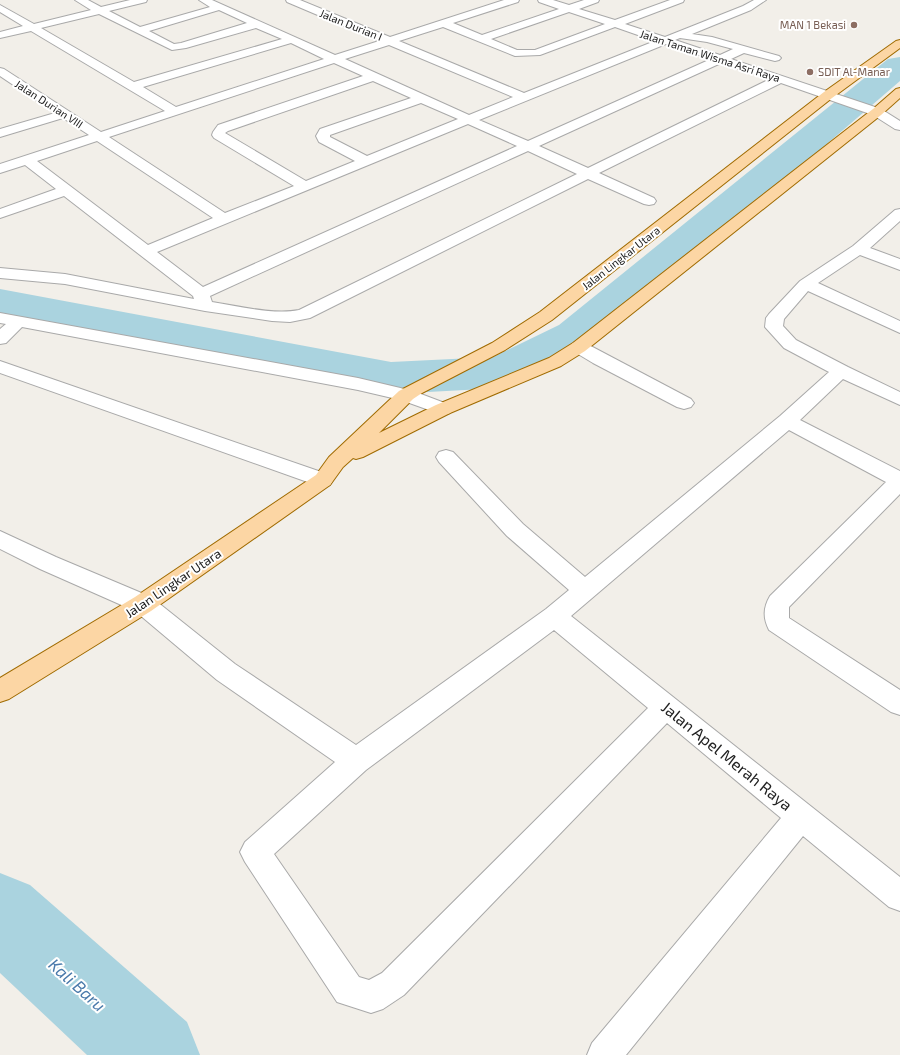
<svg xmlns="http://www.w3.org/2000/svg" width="900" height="1055" font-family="'Exo 2',sans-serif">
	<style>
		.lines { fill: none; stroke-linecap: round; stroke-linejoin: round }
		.stream { fill: #aad3df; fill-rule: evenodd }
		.river { fill: #aad3df; fill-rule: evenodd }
		.minor-casing { stroke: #a9a9a9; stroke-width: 2 }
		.major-casing { stroke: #a06b00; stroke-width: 2 }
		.minor { fill: #fff; fill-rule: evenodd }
		.major { fill: #fcd6a4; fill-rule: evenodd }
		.education-dot { fill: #8d6e63; stroke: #fff; stroke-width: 1.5 }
		.labels { text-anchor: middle; stroke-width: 4; stroke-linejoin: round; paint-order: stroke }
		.far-street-label { font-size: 11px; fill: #222; stroke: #fff }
		.far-education-label { font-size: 11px; fill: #785e54; stroke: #fff; text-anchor: end }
		.street-label { font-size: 13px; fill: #222; stroke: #fff }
		.near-street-label { font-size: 16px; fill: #222; stroke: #fff }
		.near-water-label { font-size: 17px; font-style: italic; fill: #4a7aab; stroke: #fff }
	</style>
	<rect width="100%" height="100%" fill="#f2efe9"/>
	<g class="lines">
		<!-- stream -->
		<polygon class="stream" points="900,64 900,68 896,66 897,65"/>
		<!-- river -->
		<g class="river">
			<polygon points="900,57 900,81 593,345 520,383 502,388 391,394 0,317 0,289 391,362 493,357 559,325 888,59"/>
			<polygon points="0,873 30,885 187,1022 200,1055 87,1055 0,973"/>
		</g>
		<defs>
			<g id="minor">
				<path d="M 75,0 L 88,0 L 101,7 L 130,0 L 147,0 L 146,2 L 109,11 L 140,27 L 210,7 L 199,0 L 212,0 L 335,55 L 379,41 L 287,2 L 286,0 L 300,0 L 390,37 L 504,0 L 519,0 L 518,2 L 453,23 L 482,35 L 559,9 L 539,2 L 538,0 L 553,0 L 569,5 L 584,0 L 599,0 L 598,2 L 579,9 L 615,20 L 670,0 L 684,0 L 683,2 L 625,24 L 665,37 L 743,6 L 754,0 L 766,0 L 751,10 L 692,34 L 712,37 L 779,56 L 781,58 L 779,60 L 775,61 L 744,53 L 731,59 L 881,109 L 900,121 L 900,130 L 895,129 L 873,115 L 781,83 L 599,173 L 654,198 L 656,201 L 654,204 L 649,205 L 644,204 L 588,179 L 310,318 L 290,322 L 272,321 L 205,311 L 65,284 L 0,278 L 0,268 L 65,274 L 194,299 L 193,296 L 64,196 L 0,218 L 0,209 L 56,189 L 25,165 L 0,173 L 0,164 L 89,135 L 63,118 L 0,137 L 0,129 L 55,113 L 0,76 L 0,68 L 4,69 L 101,132 L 165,111 L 31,31 L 0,38 L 0,32 L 23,26 L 0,12 L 0,5 L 34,24 L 91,10 ZM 219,10 L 247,23 L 181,43 L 174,44 L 149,31 ZM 569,12 L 605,24 L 535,50 L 517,50 L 491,39 ZM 99,14 L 172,50 L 186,48 L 256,28 L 282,39 L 134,82 L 41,28 ZM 443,27 L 515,56 L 540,55 L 615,27 L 655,41 L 524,93 L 399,41 ZM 680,38 L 707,42 L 733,49 L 720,55 L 675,40 ZM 291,43 L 324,59 L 176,107 L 143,87 ZM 666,44 L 711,59 L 528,141 L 479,120 ZM 389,45 L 513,97 L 469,115 L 345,59 ZM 334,63 L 363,76 L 218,125 L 213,132 L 212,135 L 214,138 L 294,186 L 225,213 L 109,137 ZM 721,63 L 770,79 L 588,168 L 539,146 ZM 373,81 L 411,98 L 320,129 L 316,136 L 319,142 L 355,161 L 306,181 L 225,133 L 228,131 ZM 421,103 L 458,119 L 367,156 L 330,137 L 330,135 ZM 468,124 L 517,146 L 203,287 L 157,252 ZM 97,141 L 213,218 L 148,245 L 37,161 ZM 528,151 L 577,174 L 299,310 C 273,315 238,306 212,302 L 210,296 Z"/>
				<path d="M 900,209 L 900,221 L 870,248 L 900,259 L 900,270 L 860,255 L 818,283 L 900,321 L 900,333 L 808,291 L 784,319 L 783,326 L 796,340 L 848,367 L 900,392 L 900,405 L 843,379 L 800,420 L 900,471 L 900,494 L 789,607 L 789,618 L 900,690 L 900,715 L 891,712 L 769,630 C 763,618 763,608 770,596 L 886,482 L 789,430 L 571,616 L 900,877 L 900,911 L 889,907 L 803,836 L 626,1055 L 587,1055 L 592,1043 L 781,818 L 667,723 L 404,995 L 383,1009 L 371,1013 L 337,1002 L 245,862 L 240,852 L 245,842 L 335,762 L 217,680 L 135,611 L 40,569 L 0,549 L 0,531 L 56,557 L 151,597 L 235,664 L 356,745 L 546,609 L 569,590 L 507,536 L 439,462 L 436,457 L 439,452 L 446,450 L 453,452 L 523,524 L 585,577 L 780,416 L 829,372 L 784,348 L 765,327 L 766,318 L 769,314 L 800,281 L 853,246 L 895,210 ZM 554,630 L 648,708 L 382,973 L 369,980 L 359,977 L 274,854 L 366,770 Z"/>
				<polygon points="0,313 358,378 413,391 450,405 453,409 450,413 443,415 401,400 358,390 22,327 6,343 0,344 0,329 6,324 0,323"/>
				<polygon points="579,342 585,343 691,399 694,403 691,407 684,409 677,407 593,363 573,351 570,347 573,343"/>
				<polygon points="0,361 330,475 333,480 330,485 323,487 316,485 0,373"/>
			</g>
			<polygon id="major" points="900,40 900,48 832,98 552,320 505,350 422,393 413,399 379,433 436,405 549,358 573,343 873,109 896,89 900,88 900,98 881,115 585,351 561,366 450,413 363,457 356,459 353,458 343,467 330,485 151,611 9,699 0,702 0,678 135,597 316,475 329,457 399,391 492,343 540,312 824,92 896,41"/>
		</defs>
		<!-- minor casing -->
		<use href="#minor" class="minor-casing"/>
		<!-- major casing -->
		<use href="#major" class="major-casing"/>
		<!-- minor -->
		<use href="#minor" class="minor"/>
		<!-- major -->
		<use href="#major" class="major"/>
	</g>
	<!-- markers -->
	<g class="education-dot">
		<circle cx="854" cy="25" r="4"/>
		<circle cx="810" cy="72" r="4"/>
	</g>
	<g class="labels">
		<!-- far-street labels -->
		<g class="far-street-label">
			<text transform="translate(351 25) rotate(22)" y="4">Jalan Durian I</text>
			<text transform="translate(710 56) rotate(18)" y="4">Jalan Taman Wisma Asri Raya</text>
			<text transform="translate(49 104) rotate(33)" y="4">Jalan Durian VIII</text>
			<text transform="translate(621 258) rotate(-38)" y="4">Jalan Lingkar Utara</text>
		</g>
		<!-- far-education labels -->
		<g class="far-education-label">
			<text x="846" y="29">MAN 1 Bekasi</text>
			<text x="818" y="76" text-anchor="start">SDIT Al-Manar</text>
		</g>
		<!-- street labels -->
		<g class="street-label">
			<text transform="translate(173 583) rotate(-34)" y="5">Jalan Lingkar Utara</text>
		</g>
		<!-- near-street labels -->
		<g class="near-street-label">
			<text transform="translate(727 756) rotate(39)" y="6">Jalan Apel Merah Raya</text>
		</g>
		<!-- near-water labels -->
		<g class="near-water-label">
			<text transform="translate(77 985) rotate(42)" y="6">Kali Baru</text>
		</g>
	</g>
</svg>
